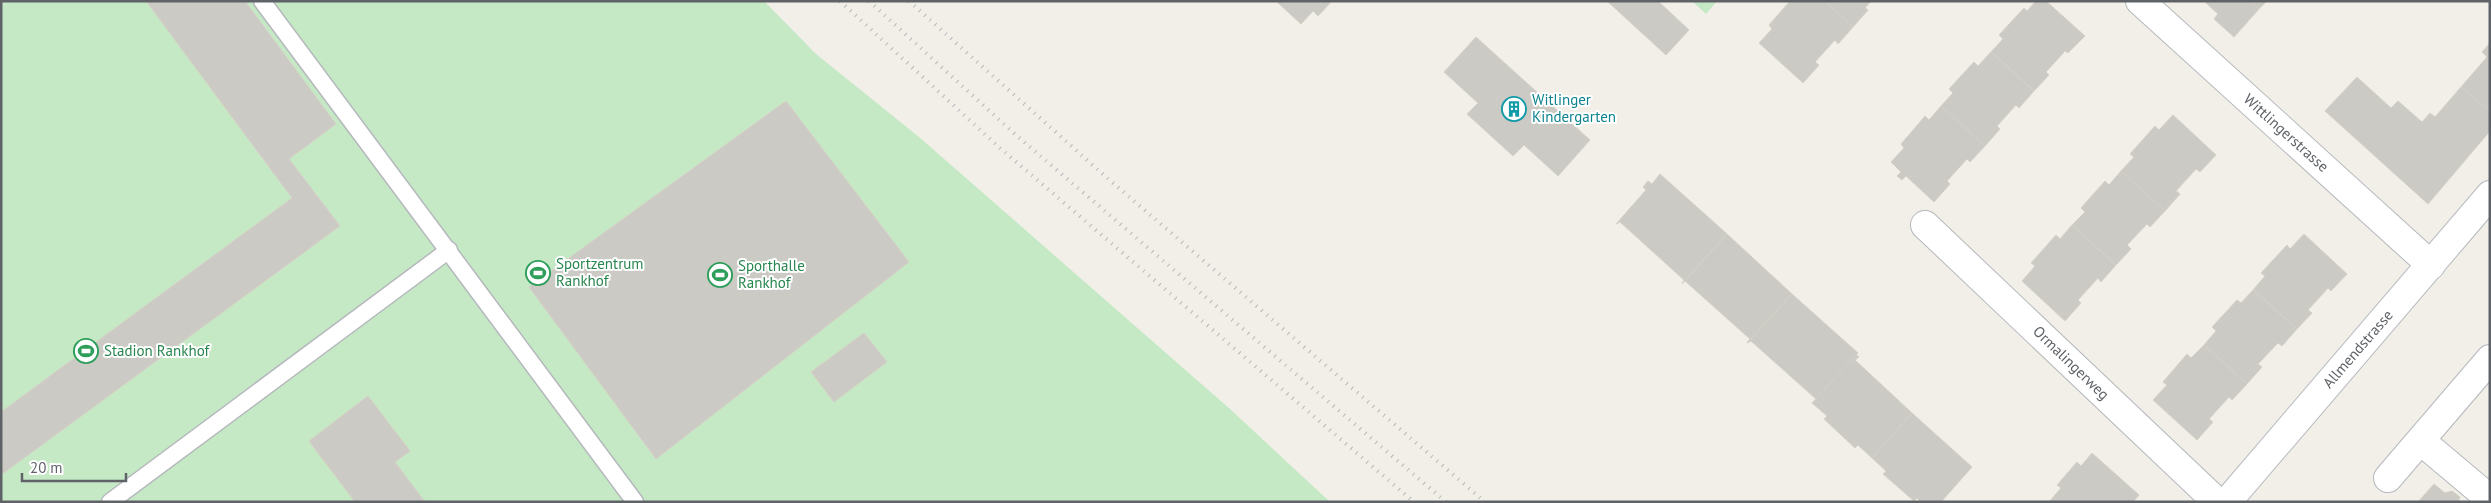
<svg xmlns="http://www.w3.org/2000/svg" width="2491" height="503" font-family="'PT Sans',sans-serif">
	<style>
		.green { fill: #c5e8c5 }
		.building { fill: #cccac5; stroke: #d6d1c6 }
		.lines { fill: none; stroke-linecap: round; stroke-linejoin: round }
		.lane-casing { stroke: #b5b8bc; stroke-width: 19 }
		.street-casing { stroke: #b5b8bc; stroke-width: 30 }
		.secondary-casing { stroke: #b6babf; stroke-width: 30 }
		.lane { stroke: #fff; stroke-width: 16 }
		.street { stroke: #fff; stroke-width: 28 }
		.secondary { stroke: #fff; stroke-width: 28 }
		.rail { stroke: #b6b7b8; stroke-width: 4; stroke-dasharray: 1 6; stroke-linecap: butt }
		.labels { text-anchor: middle; stroke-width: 4; stroke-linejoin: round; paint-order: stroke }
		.culture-label { font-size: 15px; fill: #0d838f; stroke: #fff; text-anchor: start }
		.street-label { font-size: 15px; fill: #5f6368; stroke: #fff }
		.leisure-label { font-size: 15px; fill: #27864d; stroke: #fff; text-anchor: start }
	</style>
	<rect width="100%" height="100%" fill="#f1efe8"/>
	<!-- green -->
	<g class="green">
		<polygon points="1,1 764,1 816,54 919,137 1230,409 1330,502 1,502"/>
		<polygon points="1692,1 1717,1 1706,14"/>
	</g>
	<!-- building -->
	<g class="building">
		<polygon points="146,1 245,1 336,124 289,159 340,226 1,475 1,412 292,198"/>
		<polygon points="1276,1 1332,1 1318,16 1313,11 1301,24"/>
		<polygon points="1607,1 1658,1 1689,30 1666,55"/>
		<polygon points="1790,1 1825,1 1853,27 1838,44 1835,40 1815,62 1819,65 1803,83 1759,43 1772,29 1769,25"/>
		<polygon points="1825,1 1871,1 1865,8 1868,10 1853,27"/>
		<polygon points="2036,1 2046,1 2085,36 2068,53 2065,51 2046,72 2049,75 2034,91 1991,52 2003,39 1999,35 2024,8 2027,11"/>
		<polygon points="2204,1 2250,1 2259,9 2234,37 2214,19 2218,14"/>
		<polygon points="2250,1 2267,1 2259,9"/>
		<polygon points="1476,37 1590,140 1558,176 1524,145 1513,156 1467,114 1478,103 1444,72"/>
		<polygon points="2490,43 2490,111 2461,87 2487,57 2482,52"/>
		<polygon points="1991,52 2034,91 2019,108 2016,105 1997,126 2000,129 1985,146 1941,106 1953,93 1949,89 1974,62 1978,66"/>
		<polygon points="2357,77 2391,108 2398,101 2422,122 2430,113 2435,117 2461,87 2490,111 2490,131 2428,204 2325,111"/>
		<polygon points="786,101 909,262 656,459 529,287"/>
		<polygon points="1941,106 1985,146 1970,162 1967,159 1947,181 1950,184 1934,202 1906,176 1902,180 1897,176 1901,172 1891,162 1904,148 1901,144 1914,129 1925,116 1929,120"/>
		<polygon points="2173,115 2216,155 2200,172 2196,169 2176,191 2180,194 2165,211 2121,171 2134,157 2130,154 2155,126 2159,130"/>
		<polygon points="2121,171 2165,211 2150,227 2147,224 2127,245 2131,249 2116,265 2072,225 2085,212 2081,208 2105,181 2109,185"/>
		<polygon points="1660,174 1727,234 1682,284 1684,280 1620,222 1616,224 1646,190 1643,187 1648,181 1652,184"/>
		<polygon points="2072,225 2116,265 2101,282 2098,278 2078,300 2081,303 2065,321 2022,281 2035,266 2031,263 2056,235 2060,239"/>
		<polygon points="1727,234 1792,294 1747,343 1750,339 1685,281 1682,284"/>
		<polygon points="2304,234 2347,274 2331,291 2328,288 2308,310 2312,313 2297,329 2253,290 2265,276 2261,273 2287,245 2290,249"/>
		<polygon points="2253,290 2297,329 2282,346 2278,343 2258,364 2262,367 2247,384 2204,345 2216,331 2212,327 2237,300 2241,303"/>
		<polygon points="1792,294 1858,353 1816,399 1751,341 1747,343"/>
		<polygon points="864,333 887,362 834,402 811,372"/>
		<polygon points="2204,345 2247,384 2232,400 2229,397 2209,419 2213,422 2197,440 2153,400 2167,385 2163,382 2187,354 2191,358"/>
		<polygon points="1856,355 1859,357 1855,360 1912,413 1872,458 1858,445 1855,448 1824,419 1827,416 1812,403"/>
		<polygon points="368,396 410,451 395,462 425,502 355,502 309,441"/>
		<polygon points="1912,413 1972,467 1941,502 1921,502 1917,498 1914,501 1883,474 1886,471 1872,458"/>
		<polygon points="2092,453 2139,495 2133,502 2049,502 2061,488 2057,485 2077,462 2081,466"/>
		<polygon points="2434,484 2445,493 2452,491 2460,497 2458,502 2418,502"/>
	</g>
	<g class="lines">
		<defs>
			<g id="lane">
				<polyline points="262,1 635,502"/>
				<polyline points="110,502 449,250"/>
			</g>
			<g id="street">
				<polyline points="2140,1 2431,265"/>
				<polyline points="1925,225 2217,502"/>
				<polyline points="2421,441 2490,499"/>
				<polyline points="2388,478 2490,359"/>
			</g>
			<polyline id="secondary" points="2227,502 2490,195"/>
		</defs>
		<!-- lane casing -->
		<use href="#lane" class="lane-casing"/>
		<!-- street casing -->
		<use href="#street" class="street-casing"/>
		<!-- secondary casing -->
		<use href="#secondary" class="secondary-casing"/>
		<!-- lane -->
		<use href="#lane" class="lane"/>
		<!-- street -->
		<use href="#street" class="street"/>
		<!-- secondary -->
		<use href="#secondary" class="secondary"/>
		<!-- rail -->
		<g class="rail">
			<polyline points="840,1 1001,149 1414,502"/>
			<polyline points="869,1 1017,136 1446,502"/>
			<polyline points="909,1 1106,177 1485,502"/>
		</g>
	</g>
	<!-- icons -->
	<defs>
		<symbol id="building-ring" viewBox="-11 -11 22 22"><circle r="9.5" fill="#fff" stroke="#0f9aa8" stroke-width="1.5"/><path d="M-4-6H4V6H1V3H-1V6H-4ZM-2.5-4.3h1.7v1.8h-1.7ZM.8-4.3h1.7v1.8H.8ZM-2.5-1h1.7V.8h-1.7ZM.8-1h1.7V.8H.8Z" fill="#0f9aa8"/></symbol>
		<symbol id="stadium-ring" viewBox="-11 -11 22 22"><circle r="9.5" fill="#fff" stroke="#2e9e5b" stroke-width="1.5"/><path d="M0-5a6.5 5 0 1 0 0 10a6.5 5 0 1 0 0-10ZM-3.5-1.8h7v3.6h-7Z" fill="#2e9e5b"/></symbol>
	</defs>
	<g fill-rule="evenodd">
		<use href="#building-ring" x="1500" y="95" width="28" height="28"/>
		<use href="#stadium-ring" x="524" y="259" width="28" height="28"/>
		<use href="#stadium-ring" x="706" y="261" width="28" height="28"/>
		<use href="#stadium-ring" x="72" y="337" width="28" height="28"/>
	</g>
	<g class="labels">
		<!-- culture labels -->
		<g class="culture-label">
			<text x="1532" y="105">Witlinger<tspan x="1532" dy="17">Kindergarten</tspan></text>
		</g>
		<!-- street labels -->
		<g class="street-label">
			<text transform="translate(2286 133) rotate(42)" y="5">Wittlingerstrasse</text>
			<text transform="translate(2358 349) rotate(-49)" y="5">Allmendstrasse</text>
			<text transform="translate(2071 363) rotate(44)" y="5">Ormalingerweg</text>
		</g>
		<!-- leisure labels -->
		<g class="leisure-label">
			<text x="556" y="269">Sportzentrum<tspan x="556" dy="17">Rankhof</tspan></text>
			<text x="738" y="271">Sporthalle<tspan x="738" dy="17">Rankhof</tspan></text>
			<text x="104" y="356">Stadion Rankhof</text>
		</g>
	</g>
	<!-- border -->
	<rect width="2491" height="503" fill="none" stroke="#5f6368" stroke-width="5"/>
	<!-- scale -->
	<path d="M22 473v8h104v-8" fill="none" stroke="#5f6368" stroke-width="2.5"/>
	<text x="30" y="473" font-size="15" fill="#5f6368" stroke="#ffffff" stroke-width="4" paint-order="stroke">20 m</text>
</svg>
